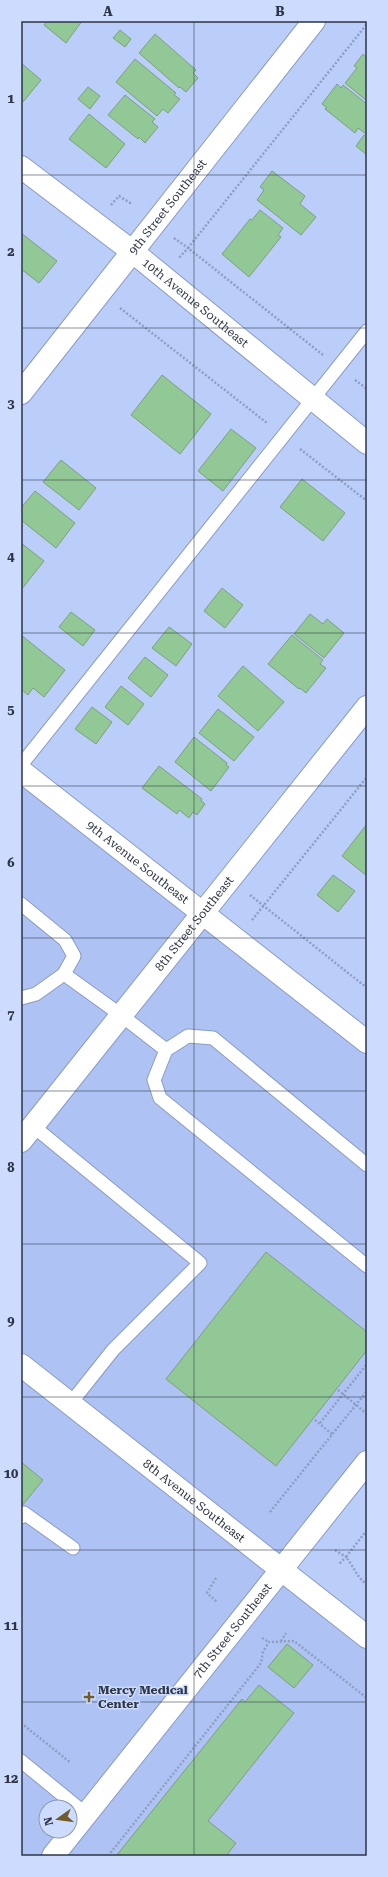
<svg xmlns="http://www.w3.org/2000/svg" width="388" height="1877" font-family="'Roboto Serif',serif">
	<style>
		.built { fill: #aec3f4; fill-rule: evenodd }
		.building { fill: #91c895; stroke: #7ca07e }
		.lines { fill: none; stroke-linecap: round; stroke-linejoin: round }
		.lane-casing { stroke: #8a9bc4; stroke-width: 15 }
		.street-casing { stroke: #8a9bc4; stroke-width: 24 }
		.secondary-casing { stroke: #8a9bc4; stroke-width: 24 }
		.primary-casing { stroke: #8a9bc4; stroke-width: 24 }
		.path { stroke: #8e9ec1; stroke-width: 2.5; stroke-dasharray: 2 2; stroke-linecap: butt }
		.lane { stroke: #fff; stroke-width: 13 }
		.street { stroke: #fff; stroke-width: 22 }
		.secondary { stroke: #fff; stroke-width: 22 }
		.primary { stroke: #fff; stroke-width: 22 }
		.grid { fill: none; stroke: #2d3546; stroke-width: 1; stroke-opacity: 0.55 }
		.poi-dot { fill: #715c2b; stroke: #ccdbfe; stroke-width: 1.5 }
		.labels { text-anchor: middle; stroke-width: 3; stroke-linejoin: round; paint-order: stroke }
		.street-label { font-size: 12px; fill: #2d3546; stroke: #ccdbfe }
		.poi-label { font-size: 12px; font-weight: bold; fill: #2d3546; stroke: #ccdbfe; text-anchor: start }
		.neatline { fill: none; stroke: #2d3546; stroke-width: 1.5 }
		.grid-label { font-size: 13px; text-anchor: middle; font-weight: bold; fill: #2d3546 }
	</style>
	<rect width="100%" height="100%" fill="#bbcef9"/>
	<!-- built -->
	<path class="built" d="M 21,767 L 367,1041 L 367,1462 L 280,1570 L 367,1639 L 367,1856 L 21,1856 ZM 46,1807 L 70,1807 L 70,1831 L 46,1831 Z"/>
	<!-- building -->
	<g class="building">
		<polygon points="47,21 82,21 66,43 44,25"/>
		<polygon points="120,30 131,39 125,47 113,38"/>
		<polygon points="155,34 196,70 193,73 198,78 186,92 180,87 179,88 139,53"/>
		<polygon points="363,54 367,58 367,101 345,83 357,68 354,66"/>
		<polygon points="135,59 176,93 174,95 180,99 168,113 163,109 157,116 116,82"/>
		<polygon points="21,63 41,80 23,102 21,100"/>
		<polygon points="337,84 341,88 343,85 367,104 367,135 358,128 355,133 325,109 327,108 322,104"/>
		<polygon points="88,87 100,96 90,109 78,99"/>
		<polygon points="125,95 155,119 152,122 158,127 145,143 139,137 138,139 108,115"/>
		<polygon points="89,114 125,144 106,168 69,139"/>
		<polygon points="364,135 367,138 367,155 356,146"/>
		<polygon points="272,171 305,196 300,204 316,217 301,235 257,200 264,190 260,187"/>
		<polygon points="260,210 283,228 278,235 281,237 249,277 222,254 250,219 252,220"/>
		<polygon points="21,233 57,261 39,283 21,269"/>
		<polygon points="162,375 211,414 180,454 131,415"/>
		<polygon points="231,429 256,448 223,491 198,471"/>
		<polygon points="61,460 96,488 79,510 43,482"/>
		<polygon points="302,479 345,513 323,541 280,507"/>
		<polygon points="35,491 75,523 56,548 21,520 21,508"/>
		<polygon points="21,543 44,561 21,590"/>
		<polygon points="222,588 243,605 225,628 204,611"/>
		<polygon points="71,612 95,630 83,646 59,627"/>
		<polygon points="310,614 323,624 327,619 344,633 324,658 294,634"/>
		<polygon points="169,627 192,644 176,666 152,648"/>
		<polygon points="21,635 65,670 44,697 33,688 28,695 21,689"/>
		<polygon points="292,635 323,660 320,664 326,668 306,693 300,688 299,689 268,664"/>
		<polygon points="145,657 168,675 151,697 128,678"/>
		<polygon points="243,666 284,702 258,731 218,696"/>
		<polygon points="121,686 144,704 128,725 105,707"/>
		<polygon points="92,707 112,722 96,744 75,729"/>
		<polygon points="218,709 254,737 234,761 199,733"/>
		<polygon points="194,737 227,763 226,765 229,767 211,791 175,762"/>
		<polygon points="159,766 202,799 201,801 205,804 197,815 193,812 189,818 179,810 177,814 142,788"/>
		<polygon points="367,824 367,876 342,856"/>
		<polygon points="333,875 355,891 338,912 317,895"/>
		<polygon points="266,1252 367,1332 367,1350 276,1466 166,1379"/>
		<polygon points="21,1462 43,1480 21,1507"/>
		<polygon points="287,1644 313,1665 294,1688 268,1667"/>
		<polygon points="259,1685 294,1713 208,1821 236,1843 226,1856 116,1856 242,1699 245,1702"/>
	</g>
	<g class="lines">
		<defs>
			<g id="lane">
				<polyline points="21,765 367,331"/>
				<polyline points="21,904 65,940 74,956 64,974"/>
				<polyline points="21,998 36,994 64,974 121,1015 166,1050 188,1036 213,1038 367,1165"/>
				<polyline points="166,1050 154,1080 160,1098 367,1266"/>
				<polyline points="33,1126 200,1263 113,1350 70,1404"/>
				<polyline points="21,1517 24,1513 73,1548"/>
				<polyline points="21,1761 87,1815"/>
			</g>
			<g id="street">
				<path id="s1" d="M 21,167 L 133,252 L 367,443"/>
				<path id="s2" d="M 21,393 L 314,21"/>
				<path id="s3" d="M 21,771 L 367,1042"/>
			</g>
			<g id="secondary">
				<path id="s4" d="M 21,1141 L 367,707"/>
				<path id="s5" d="M 53,1856 L 367,1462"/>
			</g>
			<g id="primary">
				<path id="s6" d="M 21,1365 L 367,1637"/>
			</g>
		</defs>
		<!-- lane casing -->
		<use href="#lane" class="lane-casing"/>
		<!-- street casing -->
		<use href="#street" class="street-casing"/>
		<!-- secondary casing -->
		<use href="#secondary" class="secondary-casing"/>
		<!-- primary casing -->
		<use href="#primary" class="primary-casing"/>
		<!-- path -->
		<g class="path">
			<polyline points="111,205 119,196 132,204"/>
			<polyline points="174,238 188,248 179,258"/>
			<polyline points="120,308 267,423"/>
			<polyline points="323,355 188,248 367,24"/>
			<polyline points="355,380 367,389"/>
			<polyline points="300,449 367,501"/>
			<polyline points="250,895 367,988"/>
			<polyline points="252,920 367,777"/>
			<polyline points="338,1390 367,1414"/>
			<polyline points="315,1420 332,1434"/>
			<polyline points="320,1423 367,1364"/>
			<polyline points="270,1512 367,1391"/>
			<path d="M 367,1530 L 346,1557 C 354,1567 356,1576 367,1585"/>
			<polyline points="335,1550 346,1557 339,1564"/>
			<polyline points="216,1578 207,1593 217,1602"/>
			<polyline points="262,1638 269,1642"/>
			<polyline points="281,1641 286,1633"/>
			<polyline points="21,1723 71,1763"/>
			<polyline points="108,1856 261,1663 263,1652 269,1642 294,1641 367,1698"/>
		</g>
		<!-- lane -->
		<use href="#lane" class="lane"/>
		<!-- street -->
		<use href="#street" class="street"/>
		<!-- secondary -->
		<use href="#secondary" class="secondary"/>
		<!-- primary -->
		<use href="#primary" class="primary"/>
	</g>
	<!-- grid -->
	<path class="grid" d="M 194,21 L 194,1856M 21,175 L 367,175M 21,328 L 367,328M 21,480 L 367,480M 21,633 L 367,633M 21,786 L 367,786M 21,938 L 367,938M 21,1091 L 367,1091M 21,1244 L 367,1244M 21,1397 L 367,1397M 21,1550 L 367,1550M 21,1702 L 367,1702"/>
	<!-- markers -->
	<path class="poi-dot" d="M87 1691h4v4h4v4h-4v4h-4v-4h-4v-4h4z"/>
	<g class="labels">
		<!-- street labels -->
		<g class="street-label">
			<text dy="4" stroke="none"><textPath href="#s2" startOffset="237">9th Street Southeast</textPath></text>
			<text dy="4" stroke="none"><textPath href="#s1" startOffset="221">10th Avenue Southeast</textPath></text>
			<text dy="4" stroke="none"><textPath href="#s3" startOffset="148">9th Avenue Southeast</textPath></text>
			<text dy="4" stroke="none"><textPath href="#s4" startOffset="278">8th Street Southeast</textPath></text>
			<text dy="4" stroke="none"><textPath href="#s6" startOffset="220">8th Avenue Southeast</textPath></text>
			<text dy="4" stroke="none"><textPath href="#s5" startOffset="288">7th Street Southeast</textPath></text>
		</g>
		<!-- poi labels -->
		<g class="poi-label">
			<text x="98" y="1694">Mercy Medical<tspan x="98" dy="14">Center</tspan></text>
		</g>
	</g>
	<!-- border -->
	<rect width="388" height="1877" fill="none" stroke="#ccdbfe" stroke-width="44"/>
	<!-- north arrow -->
	<g transform="translate(58 1819) rotate(256)"><circle r="19" fill="#ccdbfe" stroke="#8c99b4"/>
	<path d="M0-3L7 15L0 10L-7 15Z" fill="#715c2b"/>
	<text y="-6" font-size="11" font-weight="bold" text-anchor="middle" fill="#2d3546">N</text>
	</g>
	<rect x="22" y="22" width="344" height="1833" class="neatline"/>
	<g class="grid-label">
		<text x="108" y="16">A</text>
		<text x="280" y="16">B</text>
		<text x="11" y="103">1</text>
		<text x="11" y="256">2</text>
		<text x="11" y="408">3</text>
		<text x="11" y="561">4</text>
		<text x="11" y="714">5</text>
		<text x="11" y="867">6</text>
		<text x="11" y="1019">7</text>
		<text x="11" y="1172">8</text>
		<text x="11" y="1325">9</text>
		<text x="11" y="1478">10</text>
		<text x="11" y="1630">11</text>
		<text x="11" y="1783">12</text>
	</g>
</svg>
